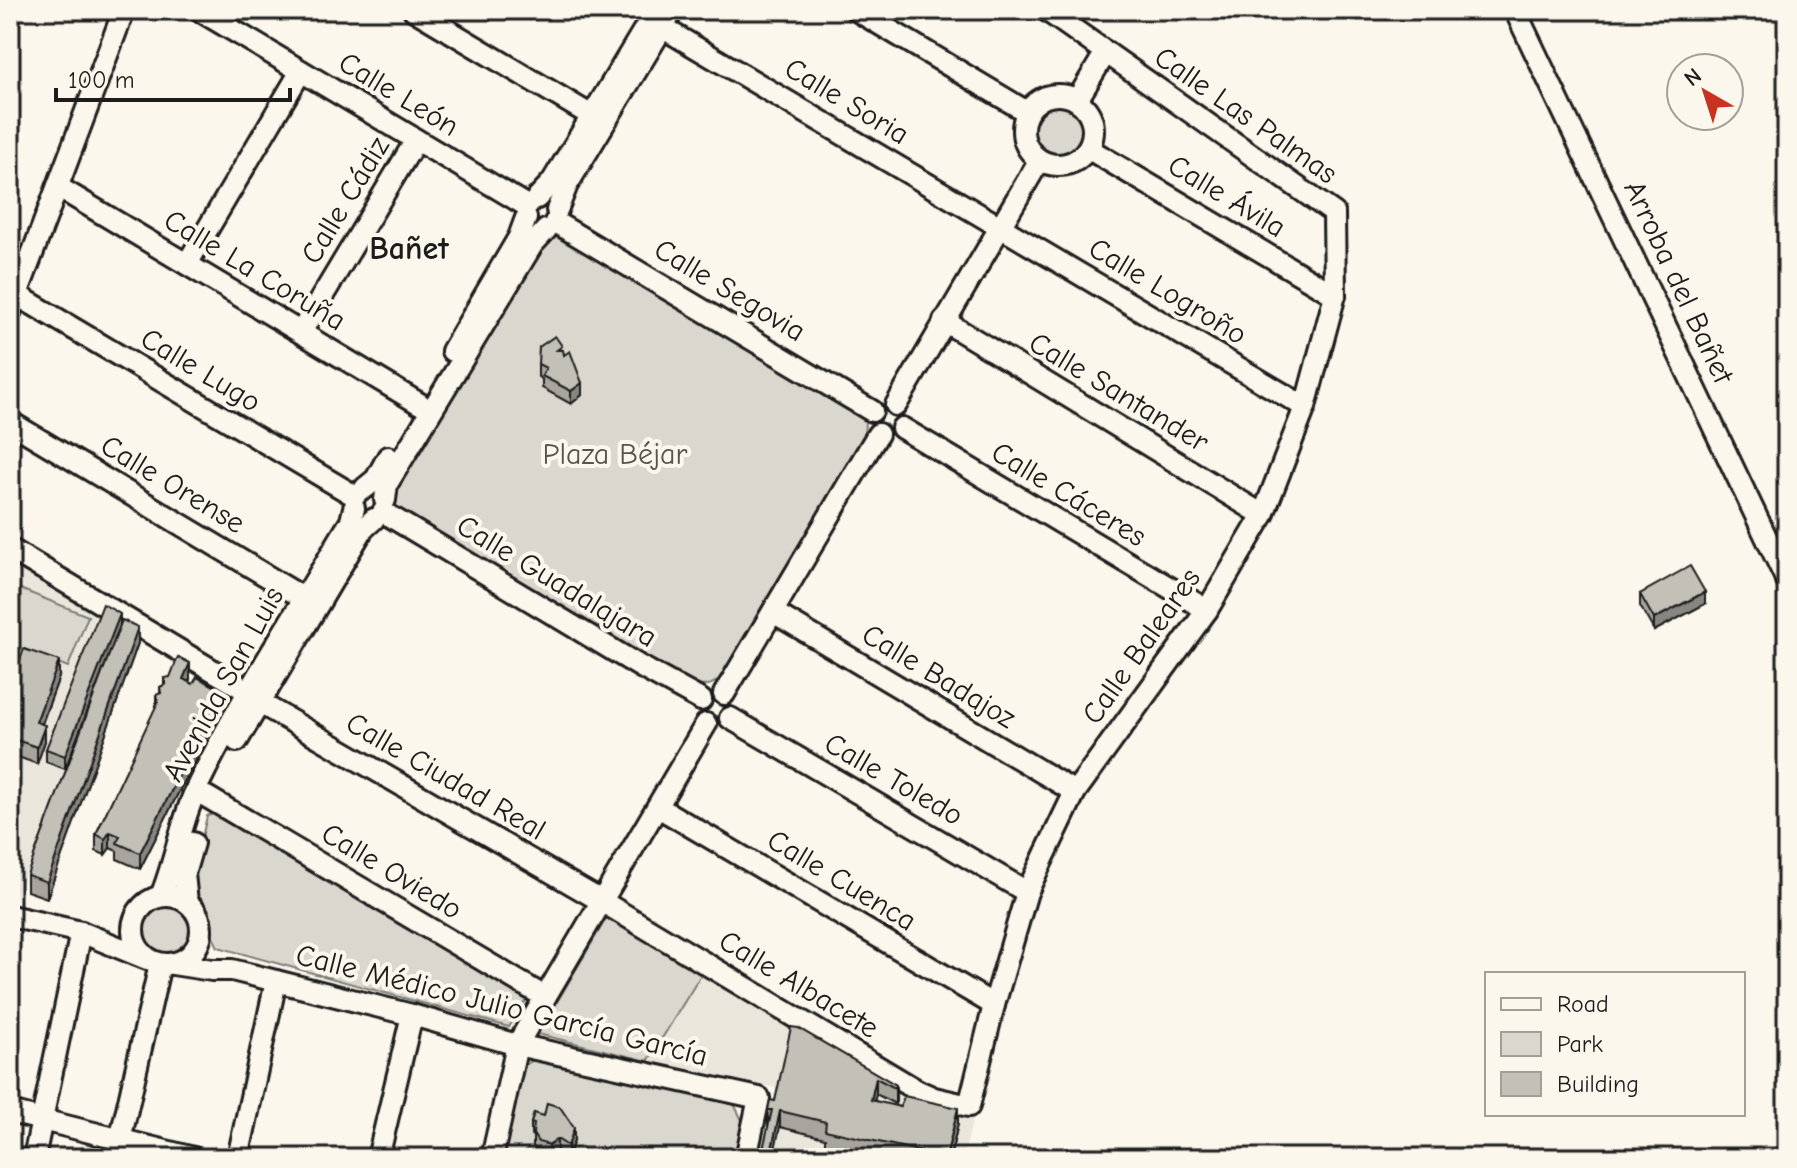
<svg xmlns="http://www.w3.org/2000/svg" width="1797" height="1168" font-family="'Comic Neue',sans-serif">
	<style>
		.built { fill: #eae6dc }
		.green { fill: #dad7ce; stroke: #7b7a75; stroke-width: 2 }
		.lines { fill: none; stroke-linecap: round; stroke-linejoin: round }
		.minor-casing { stroke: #1c1c1c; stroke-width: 26 }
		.minor { stroke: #fbf7ec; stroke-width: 20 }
		.wall { fill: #a8a59e; stroke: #1c1c1c; stroke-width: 2 }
		.shaded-wall { fill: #888681; stroke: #1c1c1c; stroke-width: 2 }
		.building { fill: #c3c0b8; stroke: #1c1c1c; stroke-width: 2 }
		.labels { text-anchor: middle; stroke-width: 8; stroke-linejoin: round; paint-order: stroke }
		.street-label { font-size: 30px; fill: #1c1c1c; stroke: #fbf7ec }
		.park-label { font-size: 30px; fill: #555451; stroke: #fbf7ec }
		.neighbourhood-label { font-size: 32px; font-weight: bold; fill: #1c1c1c; stroke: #fbf7ec }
	</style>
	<rect width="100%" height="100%" fill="#fbf7ec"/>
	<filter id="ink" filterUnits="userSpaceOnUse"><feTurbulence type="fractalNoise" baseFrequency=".0125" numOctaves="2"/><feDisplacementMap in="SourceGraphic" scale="16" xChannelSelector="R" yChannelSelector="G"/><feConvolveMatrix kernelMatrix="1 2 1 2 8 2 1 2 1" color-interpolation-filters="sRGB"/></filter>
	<g filter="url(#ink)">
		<!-- built -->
		<g class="built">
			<polygon points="10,563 120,626 15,901 10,899"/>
			<polygon points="705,972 913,1101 974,1115 963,1158 759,1158 776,1088 648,1061"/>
		</g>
		<!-- green -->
		<g class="green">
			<circle cx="1058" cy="130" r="25"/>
			<path d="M 558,233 L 862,416 L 865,422 L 864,437 L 723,676 C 713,685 706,688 693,684 L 399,514 C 391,506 391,501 393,490 L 550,234 Z"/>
			<polygon points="10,585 88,616 68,667 10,644"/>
			<polygon points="221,811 528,997 509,1027 218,947 212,935 212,921 206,907 197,898 191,885 207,816"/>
			<circle cx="167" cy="930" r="24"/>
			<polygon points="610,912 704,970 648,1061 538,1034"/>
			<polygon points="537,1058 734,1104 743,1122 735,1158 502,1158 525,1065"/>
		</g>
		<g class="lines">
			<defs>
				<g id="minor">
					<polyline points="199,10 527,206"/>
					<polyline points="414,10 592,116"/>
					<polyline points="856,10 1027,112"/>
					<polyline points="1515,10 1787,581"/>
					<polyline points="663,28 1305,407"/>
					<circle cx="1058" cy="130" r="35"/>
					<polyline points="1077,100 1106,52"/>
					<polyline points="1089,149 1335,295"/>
					<polyline points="58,187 420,404"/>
					<polyline points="537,198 552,182 656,10"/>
					<polyline points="557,210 567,185 673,10"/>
					<polyline points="555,222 872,411"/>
					<polyline points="187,264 301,71"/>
					<polyline points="17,295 355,496"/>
					<polyline points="10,313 124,10"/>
					<polyline points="944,321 1263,515"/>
					<polyline points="301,332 416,140"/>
					<polyline points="452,351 519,237 526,218"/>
					<polyline points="896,405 1039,161"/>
					<polyline points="10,422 305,599"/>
					<polyline points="902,428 1207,610"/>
					<polyline points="365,488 376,479 388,457"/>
					<polyline points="385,500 387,484 532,245 546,230"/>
					<polyline points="383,512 641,667 701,700"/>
					<polyline points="10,549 249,692"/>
					<polyline points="773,612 1075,792"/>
					<polyline points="724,694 878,434"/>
					<polyline points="260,703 603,902 918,1091 934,1098 969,1106 994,1005 1027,892 1075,792 1207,610 1263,515 1305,407 1335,295 1334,213 1046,10"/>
					<polyline points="730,718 1027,892"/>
					<polyline points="237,741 363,529 374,519"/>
					<polyline points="207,797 545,997"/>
					<polyline points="658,807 994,1005"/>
					<circle cx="167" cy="930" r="34"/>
					<path d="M 161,896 C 176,860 181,820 198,785 C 240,699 294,617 343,534 L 351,521 L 354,508"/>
					<polyline points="187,902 184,874 193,843"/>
					<polyline points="10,916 81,932 147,959"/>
					<polyline points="173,964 212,970 232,970 412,1015 517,1045 759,1098 746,1158"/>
					<polyline points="10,1112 194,1158"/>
					<polyline points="34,1158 81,932"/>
					<polyline points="116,1158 160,964"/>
					<polyline points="238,1158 276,981"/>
					<polyline points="378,1158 412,1015"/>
					<polyline points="492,1158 517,1045 706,724"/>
				</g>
			</defs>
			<!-- minor casing -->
			<use href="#minor" class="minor-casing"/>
			<!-- minor -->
			<use href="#minor" class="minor"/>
		</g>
		<!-- wall -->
		<g class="wall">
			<polygon points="562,350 582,395 571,404 542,388 542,379 538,377 538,364"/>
			<polygon points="1640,594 1705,604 1654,631 1640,606"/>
			<polygon points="120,625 138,643 47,898 27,891 27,875 104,669 65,769 46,762 46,749"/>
			<polygon points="59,677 42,724 45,741 37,764 10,754 10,688"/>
			<polygon points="164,678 190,679 189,682 222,706 140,869 117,859 117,851 110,848 105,855 96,851 96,834 156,708 156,695 160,694 160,687 164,685"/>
			<polygon points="798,1028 896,1085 896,1101 895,1104 876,1094 874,1101 958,1124 950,1158 878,1158 825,1146 825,1138 780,1127 768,1126 768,1110 775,1101"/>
			<polygon points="534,1113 574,1140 568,1158 557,1151 549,1157 538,1155 533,1146 533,1136 531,1135 531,1123"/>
		</g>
		<!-- shaded-wall -->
		<g class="shaded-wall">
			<polygon points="582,383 582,395 571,404 571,391"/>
			<polygon points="1705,592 1705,604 1654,631 1654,619"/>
			<polygon points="120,614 120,626 65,769 65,756"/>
			<polygon points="138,627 138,643 47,898 47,882"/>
			<polygon points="59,661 59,677 36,738 36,722"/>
			<polygon points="190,663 190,679 183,696 183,679"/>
			<polygon points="222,690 222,706 140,869 140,853"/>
			<polygon points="45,725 45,741 37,764 37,747"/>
			<polygon points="110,832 110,848 105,855 105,839"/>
			<polygon points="876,1078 876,1094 871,1116 871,1100"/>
			<polygon points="896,1085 896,1101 895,1104 895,1088"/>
			<polygon points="958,1108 958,1124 950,1158 946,1158"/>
			<polygon points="780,1111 780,1127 773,1158 770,1158"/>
			<polygon points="574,1128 574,1140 568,1158 568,1146"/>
			<polygon points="557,1139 557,1151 549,1157 549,1145"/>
		</g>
		<!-- building -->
		<g class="building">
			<polygon points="555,336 562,346 557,350 563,350 564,355 570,351 582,383 571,391 542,376 546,368 538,364 539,347"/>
			<polygon points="1690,566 1705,592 1654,619 1640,594"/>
			<polygon points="103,604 120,614 65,756 46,749"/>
			<polygon points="122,620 138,627 47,882 27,875"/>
			<polygon points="24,649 59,661 36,722 45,725 37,747 10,738 10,688"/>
			<polygon points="178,657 190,663 183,679 193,684 197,677 222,690 140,853 117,843 120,836 110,832 105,839 96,834 158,702 156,695 161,693 160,687 166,684 164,678 170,677"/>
			<polygon points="791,1027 798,1028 896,1085 895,1088 876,1078 871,1100 900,1107 904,1096 958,1108 946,1157 825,1130 826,1122 780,1111 770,1158 761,1158 772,1110 768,1110 770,1100 775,1101"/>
			<polygon points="547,1103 560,1107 574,1128 568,1146 557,1139 549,1145 538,1142 533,1134 534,1124 531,1123 534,1113 544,1116"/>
		</g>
	</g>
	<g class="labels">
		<!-- street labels -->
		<g class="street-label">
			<text transform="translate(399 94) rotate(31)" y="10">Calle León</text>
			<text transform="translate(847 101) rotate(31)" y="10">Calle Soria</text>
			<text transform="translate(1246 115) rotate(35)" y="10">Calle Las Palmas</text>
			<text transform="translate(1227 196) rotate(31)" y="10">Calle Ávila</text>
			<text transform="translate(345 200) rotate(-59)" y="10">Calle Cádiz</text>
			<text transform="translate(255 270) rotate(31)" y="10">Calle La Coruña</text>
			<text transform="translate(1679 282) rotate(65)" y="10">Arroba del Bañet</text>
			<text transform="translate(730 290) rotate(31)" y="10">Calle Segovia</text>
			<text transform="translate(1168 291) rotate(31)" y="10">Calle Logroño</text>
			<text transform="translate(201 370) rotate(31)" y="10">Calle Lugo</text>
			<text transform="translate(1119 392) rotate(31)" y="10">Calle Santander</text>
			<text transform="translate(173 484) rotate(31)" y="10">Calle Orense</text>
			<text transform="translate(1069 494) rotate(31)" y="10">Calle Cáceres</text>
			<text transform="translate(557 581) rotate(31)" y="10">Calle Guadalajara</text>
			<text transform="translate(1141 646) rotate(-55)" y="10">Calle Baleares</text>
			<text transform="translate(939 676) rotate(31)" y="10">Calle Badajoz</text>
			<text transform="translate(223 684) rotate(-61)" y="10">Avenida San Luis</text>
			<text transform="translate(446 776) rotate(30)" y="10">Calle Ciudad Real</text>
			<text transform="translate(894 779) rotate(30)" y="10">Calle Toledo</text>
			<text transform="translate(392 871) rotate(31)" y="10">Calle Oviedo</text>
			<text transform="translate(842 880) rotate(31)" y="10">Calle Cuenca</text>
			<text transform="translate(799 984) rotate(31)" y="10">Calle Albacete</text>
			<text transform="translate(502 1005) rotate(14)" y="10">Calle Médico Julio García García</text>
		</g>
		<!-- park labels -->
		<g class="park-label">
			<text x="615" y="464">Plaza Béjar</text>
		</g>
		<!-- neighbourhood labels -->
		<g class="neighbourhood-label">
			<text x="409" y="259">Bañet</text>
		</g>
	</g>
	<!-- margin -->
	<rect width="1797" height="1168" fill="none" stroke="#fbf7ec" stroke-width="40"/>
	<rect x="20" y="20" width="1757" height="1128" fill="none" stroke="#1c1c1c" stroke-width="3" filter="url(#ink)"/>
	<!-- legend -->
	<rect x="1485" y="972" width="260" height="144" fill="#fbf7ec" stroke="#a29f99" stroke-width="2"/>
	<rect x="1501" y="998" width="40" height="12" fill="#fbf7ec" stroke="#a29f99" stroke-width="2"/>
	<text x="1557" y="1012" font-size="24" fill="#1c1c1c">Road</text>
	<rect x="1501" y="1032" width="40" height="24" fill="#dad7ce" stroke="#a29f99" stroke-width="2"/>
	<text x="1557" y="1052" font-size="24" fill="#1c1c1c">Park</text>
	<rect x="1501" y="1072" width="40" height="24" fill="#c3c0b8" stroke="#a29f99" stroke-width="2"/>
	<text x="1557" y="1092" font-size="24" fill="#1c1c1c">Building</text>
	<!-- north arrow -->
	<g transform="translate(1705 92) rotate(321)"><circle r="38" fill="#fbf7ec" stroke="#a29f99" stroke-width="2"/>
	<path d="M0-6L14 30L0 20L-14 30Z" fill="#c8321e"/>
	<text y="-12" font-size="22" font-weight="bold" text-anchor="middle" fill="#1c1c1c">N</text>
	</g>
	<!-- scale -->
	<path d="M56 88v12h234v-12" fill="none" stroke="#1c1c1c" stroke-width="4"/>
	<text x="68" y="88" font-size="24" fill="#1c1c1c" stroke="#fbf7ec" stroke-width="6" paint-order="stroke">100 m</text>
</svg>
